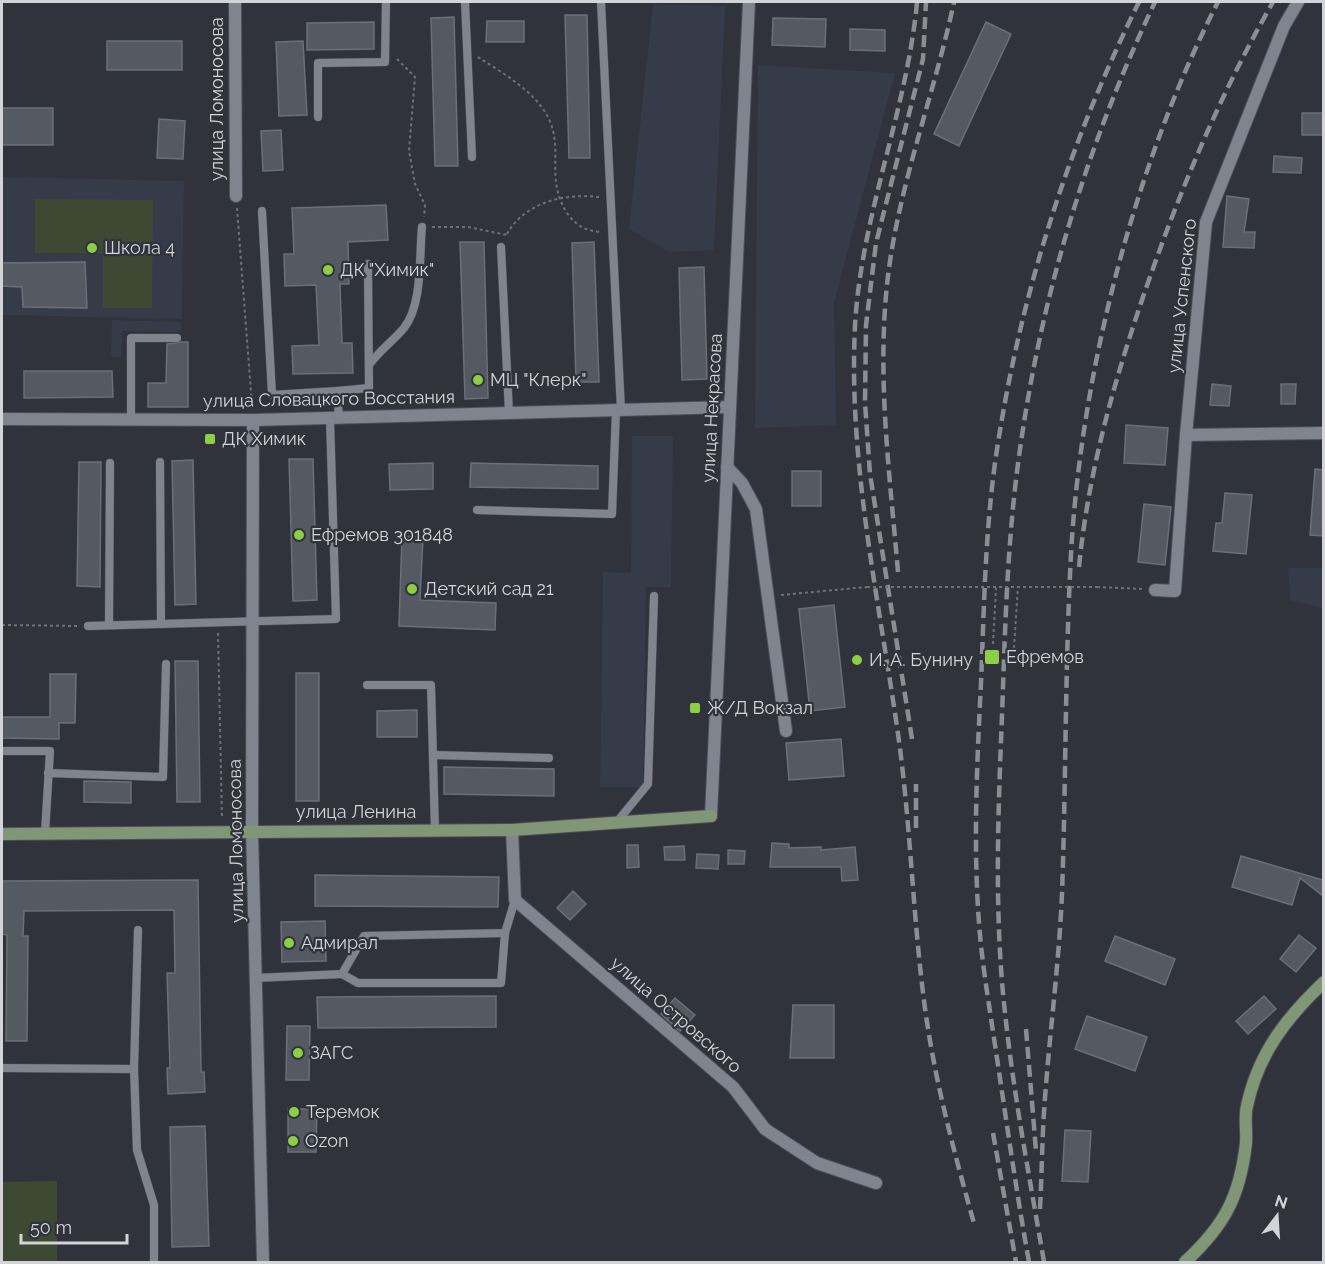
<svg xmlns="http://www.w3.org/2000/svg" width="1325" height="1264" font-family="Raleway,sans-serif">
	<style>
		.built { fill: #363b4a }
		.green { fill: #3e4934 }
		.building { fill: #555962; stroke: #6b6f79; stroke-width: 1.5 }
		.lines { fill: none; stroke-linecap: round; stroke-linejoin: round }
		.service-casing { stroke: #4c4f56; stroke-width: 9 }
		.minor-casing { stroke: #4c4f56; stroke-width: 14 }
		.secondary-casing { stroke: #4c4f56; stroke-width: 14 }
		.path { stroke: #6f7179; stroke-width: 2; stroke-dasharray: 3 3; stroke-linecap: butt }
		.service { stroke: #80848e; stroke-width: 8 }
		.minor { stroke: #80848e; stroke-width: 12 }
		.secondary { stroke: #819677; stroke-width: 12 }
		.rail { stroke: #8c8e96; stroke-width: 4.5; stroke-dasharray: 12 6; stroke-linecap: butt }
		.path-bridge { stroke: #6f7179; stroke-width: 2; stroke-dasharray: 3 3; stroke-linecap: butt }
		.poi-dot { fill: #8dce44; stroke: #30333c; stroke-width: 2 }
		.labels { text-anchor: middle; stroke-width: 4.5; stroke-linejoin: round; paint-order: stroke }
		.street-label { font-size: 18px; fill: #d2d4da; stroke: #30333c }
		.poi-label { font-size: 18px; fill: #d2d4da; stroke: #30333c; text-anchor: start }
	</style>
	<rect width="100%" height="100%" fill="#30333c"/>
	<!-- built -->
	<g class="built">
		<polygon points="653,4 725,6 714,250 670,252 629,229"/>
		<polygon points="758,65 895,73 834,303 836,425 755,428"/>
		<polygon points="2,177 184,181 182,319 2,315"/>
		<polygon points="112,320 181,322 181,332 122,331 121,357 111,357"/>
		<polygon points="632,436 673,436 671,587 646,587 643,787 600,787 603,572 631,573"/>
		<polygon points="1288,568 1323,568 1323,608 1290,600"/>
	</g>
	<!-- green -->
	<g class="green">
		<polygon points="35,199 153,200 152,308 103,308 103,253 35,253"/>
		<polygon points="57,1181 57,1262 2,1262 2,1182"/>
	</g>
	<!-- building -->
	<g class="building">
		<polygon points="565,15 587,15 590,158 569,158"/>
		<polygon points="454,17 458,166 435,166 431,18"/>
		<polygon points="773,18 826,19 825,47 772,45"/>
		<polygon points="487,21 524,21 524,42 486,42"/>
		<polygon points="374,22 374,49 307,50 307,23"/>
		<polygon points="986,22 1011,34 959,146 934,134"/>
		<polygon points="850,29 885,30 885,51 850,50"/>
		<rect x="107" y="41" width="75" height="29"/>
		<polygon points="303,41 307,115 279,116 276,42"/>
		<rect x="2" y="108" width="51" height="37"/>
		<rect x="1302" y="113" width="21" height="22"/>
		<polygon points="159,119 185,121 183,159 157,158"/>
		<polygon points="281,130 283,170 263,171 261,131"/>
		<polygon points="1274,156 1302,158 1301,173 1273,172"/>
		<polygon points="1227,196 1249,199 1244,232 1255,232 1254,248 1223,247"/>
		<polygon points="386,205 388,240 348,242 349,284 340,284 342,343 352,343 353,373 293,374 292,346 319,345 316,285 285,286 284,254 294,254 292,208"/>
		<polygon points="460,242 484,242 488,398 465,399"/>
		<polygon points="594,242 599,382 576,382 572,243"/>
		<polygon points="85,262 87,308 23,307 22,287 2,286 2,263"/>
		<polygon points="704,267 707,379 682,380 679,268"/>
		<polygon points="182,342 188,342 188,407 148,407 148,383 166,383 167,344"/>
		<polygon points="24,371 112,371 113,397 24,398"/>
		<polygon points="1212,384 1231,386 1229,406 1210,405"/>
		<polygon points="1281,384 1296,384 1295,404 1281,404"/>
		<polygon points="1126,425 1168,428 1165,465 1124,463"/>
		<polygon points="289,459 313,459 317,600 293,601"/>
		<polygon points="193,460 196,604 175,605 172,461"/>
		<polygon points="79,462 101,462 100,587 77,586"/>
		<polygon points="433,463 433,489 390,490 389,464"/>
		<polygon points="471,463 598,466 598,489 470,487"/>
		<polygon points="1315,469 1323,470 1323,536 1310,535"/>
		<rect x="792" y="471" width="29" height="35"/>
		<polygon points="1225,493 1252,495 1246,554 1213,551 1216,523 1222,523"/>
		<polygon points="1144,504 1171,507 1165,565 1138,562"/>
		<polygon points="402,536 423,537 420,600 496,603 495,630 399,626"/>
		<polygon points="834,605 845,707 810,711 799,609"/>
		<polygon points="175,661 198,661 200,802 177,802"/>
		<rect x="296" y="673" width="23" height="128"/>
		<polygon points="50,674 76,674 75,723 59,723 59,739 2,738 2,717 50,717"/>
		<polygon points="417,710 417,737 377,737 377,711"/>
		<polygon points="841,739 844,776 789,780 786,743"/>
		<polygon points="444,767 554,769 554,796 444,794"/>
		<polygon points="84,781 131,782 131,803 84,802"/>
		<polygon points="772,843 789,844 789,848 821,847 821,850 855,847 858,880 842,881 841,867 770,867"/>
		<polygon points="627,845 638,845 639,867 627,868"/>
		<polygon points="684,846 685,860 665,860 664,847"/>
		<polygon points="728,850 745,851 744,864 728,864"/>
		<polygon points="697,854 719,855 718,869 696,868"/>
		<polygon points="1241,856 1323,880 1323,896 1300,878 1292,905 1232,887"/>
		<polygon points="315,875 499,877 498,907 315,906"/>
		<polygon points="198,880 201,1072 204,1072 205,1092 168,1094 167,1068 170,1068 167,973 175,973 174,910 24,911 23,936 28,936 27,1041 6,1041 7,935 2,934 2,881"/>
		<polygon points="573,891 586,904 570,920 557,908"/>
		<polygon points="325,921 326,961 282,962 281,922"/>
		<polygon points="1299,935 1316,948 1296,972 1280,959"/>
		<polygon points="1115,936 1175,959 1165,985 1105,961"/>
		<polygon points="496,996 496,1027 318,1028 317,997"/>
		<polygon points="1264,996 1276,1009 1248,1034 1236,1021"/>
		<polygon points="675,998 695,1015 680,1031 661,1014"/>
		<polygon points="793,1005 834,1005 834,1058 790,1058"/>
		<polygon points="1087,1016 1147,1037 1135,1071 1075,1049"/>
		<polygon points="287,1026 310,1026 309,1080 286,1080"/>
		<polygon points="288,1109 317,1109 316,1152 288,1152"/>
		<polygon points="205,1126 209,1246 172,1247 170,1127"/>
		<polygon points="1065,1130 1091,1131 1088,1182 1062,1181"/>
	</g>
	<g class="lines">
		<defs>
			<g id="service">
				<polyline points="465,2 472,157"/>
				<polyline points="601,2 621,410"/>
				<polyline points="318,117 318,63 385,62 386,2"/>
				<polyline points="262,211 272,395 337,391 339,417"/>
				<polyline points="501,247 509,413"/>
				<path d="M 369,365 C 379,351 393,341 404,328 C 423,304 419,256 422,227"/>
				<polyline points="337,391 369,388 368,264"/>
				<polyline points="131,420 131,338 177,338"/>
				<polyline points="160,462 161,624"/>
				<polyline points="477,510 612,514 616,410"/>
				<polyline points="109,625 110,463"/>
				<polyline points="88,626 336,619 330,418"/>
				<polyline points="367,685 431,685 435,830"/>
				<polyline points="2,751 50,751 45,833"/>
				<polyline points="433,755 549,758"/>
				<polyline points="48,773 163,777 166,664"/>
				<polyline points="616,823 648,784 654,596"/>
				<polyline points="138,930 134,1069 137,1150 154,1205 154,1262"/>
				<polyline points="342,974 358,983 501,983 505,933"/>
				<polyline points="256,978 342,974 364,936 505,933 515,900"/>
				<polyline points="2,1068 134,1069"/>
			</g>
			<g id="minor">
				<polyline points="235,2 236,196"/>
				<polyline points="2,419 253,420 730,407"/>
				<polyline points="253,420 252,831 263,1262"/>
				<polyline points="1186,435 1324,433"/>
				<polyline points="727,467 742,483 756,509 786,731"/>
				<polyline points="1155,590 1175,591 1186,435 1206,222 1284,26 1298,2"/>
				<polyline points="711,816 749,2"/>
				<polyline points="512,830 515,900 733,1087 765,1129 817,1163 876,1183"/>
			</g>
			<g id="secondary">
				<polyline points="2,834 512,830 711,816"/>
				<path d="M 1185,1262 C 1224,1226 1240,1197 1246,1143 C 1247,1131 1244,1117 1247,1106 C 1258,1054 1286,1018 1324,982"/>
			</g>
		</defs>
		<!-- service casing -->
		<use href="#service" class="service-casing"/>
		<!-- minor casing -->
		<use href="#minor" class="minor-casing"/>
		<!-- secondary casing -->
		<use href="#secondary" class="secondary-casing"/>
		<!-- path -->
		<g class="path">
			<path d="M 478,57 C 504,74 540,94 551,124 C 562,156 546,179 567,213 C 576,226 586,231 601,232"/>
			<polyline points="397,59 415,77 409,151 415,184 425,205 424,217"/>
			<polyline points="237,208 252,406"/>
			<polyline points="432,227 468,227 507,235"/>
			<path d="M 507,234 C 525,202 565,193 599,197"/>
			<polyline points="1097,587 1142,589"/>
			<polyline points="781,595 867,587"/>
			<polyline points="2,625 77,626"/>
			<polyline points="218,633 222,819"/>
			<polyline points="993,644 996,588"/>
			<polyline points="1014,648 1018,586"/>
		</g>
		<!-- service -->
		<use href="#service" class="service"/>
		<!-- minor -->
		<use href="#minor" class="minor"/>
		<!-- secondary -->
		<use href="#secondary" class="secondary"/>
		<!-- rail -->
		<g class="rail">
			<path d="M 917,2 C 907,111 861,215 855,326 C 848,465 880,604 899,741 C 911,830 913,920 925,1008 C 935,1083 955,1155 975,1227"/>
			<path d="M 1079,567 C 1088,474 1113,385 1143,297 C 1178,195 1219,96 1273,2"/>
			<path d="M 898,572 C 890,477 877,380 887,285 C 897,189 934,96 954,2"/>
			<polyline points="912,739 870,474 865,403 866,325 876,243 923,59 926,2"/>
			<polyline points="916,828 916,784"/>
			<polyline points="1026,1029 1036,1151"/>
			<polyline points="993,1133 1016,1262"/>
			<path d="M 1040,1209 C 1042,1172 1042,1135 1045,1098 C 1050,1030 1059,963 1062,894 C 1066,781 1065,667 1071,554 C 1081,373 1135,163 1218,2"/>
			<path d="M 1029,1262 C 1016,1190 1006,1118 995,1045 C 989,1004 982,964 979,923 C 973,843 977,763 981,683 C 984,610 985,536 995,463 C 1018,302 1067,147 1139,2"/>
			<path d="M 1044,1262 C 1030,1180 1014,1097 1005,1013 C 994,914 998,815 1002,716 C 1005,632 1007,547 1018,464 C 1039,303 1085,149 1155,2"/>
		</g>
		<!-- path-bridge -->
		<polyline class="path-bridge" points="867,587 1097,587"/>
	</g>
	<!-- markers -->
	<g class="poi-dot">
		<circle cx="92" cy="248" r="6"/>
		<circle cx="328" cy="270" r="6"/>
		<circle cx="478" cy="380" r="6"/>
		<rect x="204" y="433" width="12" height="12" rx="3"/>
		<circle cx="299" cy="535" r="6"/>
		<circle cx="412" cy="589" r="6"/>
		<rect x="984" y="649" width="16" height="16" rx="3"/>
		<circle cx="857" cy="660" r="6"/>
		<rect x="689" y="702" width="12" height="12" rx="3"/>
		<circle cx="289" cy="943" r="6"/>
		<circle cx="298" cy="1053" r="6"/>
		<circle cx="294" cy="1112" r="6"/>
		<circle cx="293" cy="1141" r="6"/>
	</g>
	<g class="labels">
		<!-- street labels -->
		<g class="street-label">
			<text transform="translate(217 99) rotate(-90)" y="6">улица Ломоносова</text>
			<text transform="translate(1182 296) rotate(-84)" y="6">улица Успенского</text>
			<text transform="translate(329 399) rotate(-1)" y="6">улица Словацкого Восстания</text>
			<text transform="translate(712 408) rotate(-87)" y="6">улица Некрасова</text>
			<text x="356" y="818">улица Ленина</text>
			<text transform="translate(236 841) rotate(-91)" y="6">улица Ломоносова</text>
			<text transform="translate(676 1015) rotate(41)" y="6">улица Островского</text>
		</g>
		<!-- poi labels -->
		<g class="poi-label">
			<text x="104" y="254">Школа 4</text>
			<text x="340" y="276">ДК "Химик"</text>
			<text x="490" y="386">МЦ "Клерк"</text>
			<text x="222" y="445">ДК Химик</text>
			<text x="311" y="541">Ефремов 301848</text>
			<text x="424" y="595">Детский сад 21</text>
			<text x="1006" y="663">Ефремов</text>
			<text x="869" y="666">И. А. Бунину</text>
			<text x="707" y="714">Ж/Д Вокзал</text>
			<text x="301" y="949">Адмирал</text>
			<text x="310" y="1059">ЗАГС</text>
			<text x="306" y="1118">Теремок</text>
			<text x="305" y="1147">Ozon</text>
		</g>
	</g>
	<!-- border -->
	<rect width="1325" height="1264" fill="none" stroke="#d2d4da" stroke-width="6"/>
	<!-- north arrow -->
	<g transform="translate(1277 1216) rotate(17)" stroke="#30333c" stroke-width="4.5" paint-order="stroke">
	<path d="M0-4.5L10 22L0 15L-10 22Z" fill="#d2d4da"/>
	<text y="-9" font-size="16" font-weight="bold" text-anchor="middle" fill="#d2d4da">N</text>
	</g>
	<!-- scale -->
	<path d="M21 1234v9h106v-9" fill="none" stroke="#d2d4da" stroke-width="3"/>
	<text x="30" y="1234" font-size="18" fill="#d2d4da" stroke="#30333c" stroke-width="4.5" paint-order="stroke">50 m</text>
</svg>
